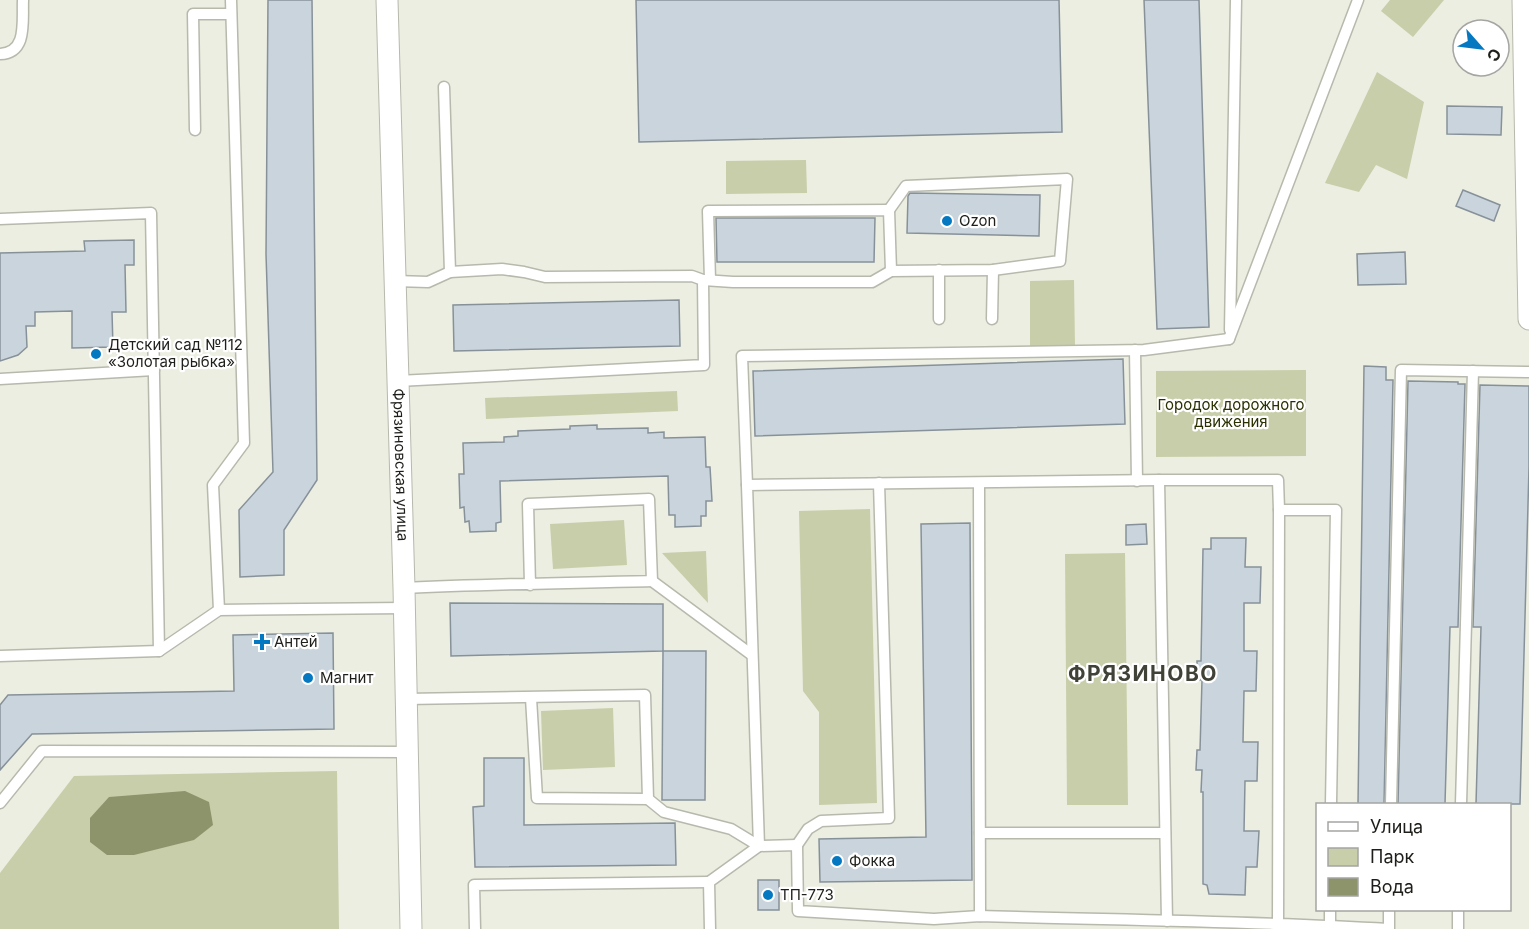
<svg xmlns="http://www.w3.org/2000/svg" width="1529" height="929" font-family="Inter,sans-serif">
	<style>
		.green { fill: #c8cea9 }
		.water { fill: #8d936b }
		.building { fill: #cad4dd; stroke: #879199; stroke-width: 1.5 }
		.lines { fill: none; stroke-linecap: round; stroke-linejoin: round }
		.service-casing { stroke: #b7b9ad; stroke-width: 13 }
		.minor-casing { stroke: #b7b9ad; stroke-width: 23 }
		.service { stroke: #fff; stroke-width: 10 }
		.minor { stroke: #fff; stroke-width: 21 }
		.poi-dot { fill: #0578c2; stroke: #fff; stroke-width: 2 }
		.labels { text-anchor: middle; stroke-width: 4.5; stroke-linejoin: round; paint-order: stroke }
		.poi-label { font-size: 15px; fill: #1e1f1a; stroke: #fff; text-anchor: start }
		.park-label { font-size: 15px; fill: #2b3000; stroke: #fff }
		.street-label { font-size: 15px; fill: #1e1f1a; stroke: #fff }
		.district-label { font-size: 21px; font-weight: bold; letter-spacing: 1.5px; fill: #404238; stroke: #fff }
	</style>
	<rect width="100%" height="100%" fill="#ebeee1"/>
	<!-- green -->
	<g class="green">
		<polygon points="1390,0 1444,0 1413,37 1381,11"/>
		<polygon points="1377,72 1424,102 1407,179 1376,165 1359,192 1325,183"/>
		<polygon points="806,160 807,193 726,194 726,161"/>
		<polygon points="1074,280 1075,347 1030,348 1030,281"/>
		<polygon points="1306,370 1306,456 1156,457 1156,371"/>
		<polygon points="677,391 678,411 486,419 485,398"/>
		<polygon points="870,509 877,803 819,805 819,712 803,691 799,511"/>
		<polygon points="624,520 627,565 553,569 550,524"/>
		<polygon points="706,551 708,603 662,553"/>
		<polygon points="1125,553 1128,805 1067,805 1065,554"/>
		<polygon points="613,708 615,767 543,770 541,711"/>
		<polygon points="337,771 339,929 0,929 0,873 74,776"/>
	</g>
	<!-- water -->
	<polygon class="water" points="185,791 209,802 213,825 194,840 134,855 107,855 90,842 90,818 109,797"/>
	<!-- building -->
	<g class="building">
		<polygon points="268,0 312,0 317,480 284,530 284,575 240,577 239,510 273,472 266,254"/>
		<polygon points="636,0 1059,0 1062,132 639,142"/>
		<polygon points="1144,0 1199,0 1209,327 1157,329"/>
		<polygon points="1447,106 1502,107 1501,135 1447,134"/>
		<polygon points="1463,190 1500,205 1494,221 1456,206"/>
		<polygon points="910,193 1040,195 1039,236 907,233 908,196"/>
		<polygon points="716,218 875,218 874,262 717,262"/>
		<polygon points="134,240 134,265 125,265 126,312 112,312 113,347 72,348 72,311 35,312 35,326 26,326 27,347 18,355 0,361 0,253 85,251 84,241"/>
		<polygon points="1405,252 1406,284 1358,285 1357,254"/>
		<polygon points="679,300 680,346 454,351 453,305"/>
		<polygon points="1123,359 1125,424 755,436 753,371"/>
		<polygon points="1364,366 1386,367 1386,380 1393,380 1384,804 1358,804"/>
		<polygon points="1408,381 1458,382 1458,384 1465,384 1458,627 1450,627 1445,804 1398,804"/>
		<polygon points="1480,385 1529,386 1529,467 1520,804 1476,804 1481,627 1473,627"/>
		<polygon points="597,425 597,429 648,428 648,433 664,432 664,438 705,437 706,467 710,467 712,501 706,501 706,516 701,516 701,526 675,527 675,515 669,515 668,476 500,481 501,522 496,523 496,531 470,532 469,521 465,522 464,507 460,508 459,474 464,474 463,443 504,442 504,437 518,436 518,431 570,429 570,426"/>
		<polygon points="970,523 972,880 820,882 819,839 926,837 921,524"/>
		<polygon points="1146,524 1147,544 1126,545 1126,525"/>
		<polygon points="1211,538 1246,538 1245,567 1261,567 1260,603 1244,603 1244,651 1257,651 1256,691 1244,691 1243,742 1258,742 1257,781 1245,781 1244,831 1259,831 1257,867 1246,867 1245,895 1209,894 1207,885 1203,884 1203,792 1201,792 1202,770 1196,770 1197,750 1200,750 1202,680 1197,680 1197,661 1201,661 1203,549 1211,549"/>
		<polygon points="450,603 663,604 663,651 451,656"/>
		<polygon points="333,633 334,729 32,734 0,770 0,705 8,695 234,691 233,635"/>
		<polygon points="663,651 706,651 705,800 662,800"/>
		<polygon points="484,758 524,758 524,825 675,823 676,865 475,867 473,807 484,806"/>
		<rect x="758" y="880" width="21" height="30"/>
	</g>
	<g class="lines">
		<defs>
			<g id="service">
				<path d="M 0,54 C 28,53 22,21 23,0"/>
				<polyline points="444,87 450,272"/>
				<polyline points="195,130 193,14 231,14"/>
				<polyline points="0,219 151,213 159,651"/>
				<polyline points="703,280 733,282 872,282 891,271 993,270 1060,261 1067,179 906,186 889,210"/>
				<polyline points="710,280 708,211 889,210 891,271"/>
				<polyline points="395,281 428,282 450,272 502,269 524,272 545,277 692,276 703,280 704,365 398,381"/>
				<polyline points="939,319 939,270"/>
				<polyline points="992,319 993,270"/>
				<polyline points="1230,330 1236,0"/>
				<polyline points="1229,339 1358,0"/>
				<polyline points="1135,350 1137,481"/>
				<polyline points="0,379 154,370"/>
				<polyline points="1159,480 1167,921"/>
				<polyline points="979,483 980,916"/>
				<polyline points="747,485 742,356 1144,350 1229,339"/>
				<polyline points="1279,510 1336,510 1331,804"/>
				<polyline points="652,581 752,655"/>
				<path d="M 404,588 C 487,584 570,583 652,581 L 649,499 L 528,504 L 530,585"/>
				<polyline points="219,610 213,485 244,443 231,0"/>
				<polyline points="0,656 159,651 219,610 404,608"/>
				<polyline points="531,698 537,798 648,799"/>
				<polyline points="406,699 645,695 648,799 664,812 731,829 759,846 709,882 710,929"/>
				<polyline points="0,803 42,751 407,752"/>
				<polyline points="1391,804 1401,370 1529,372"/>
				<polyline points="1461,804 1473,371"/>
				<polyline points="980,833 1165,833"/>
				<polyline points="797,845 808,829 821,821 889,818 879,483"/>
				<polyline points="1330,925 1330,910"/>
				<polyline points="475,929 474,885 709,882"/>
				<path d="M 1278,929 L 1278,924 L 1279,510 L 1278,480 L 1159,480 L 747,485 L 759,846 L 797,845 L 798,911 L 934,919 L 980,916 C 1116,920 1252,921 1388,929"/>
				<polyline points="1389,929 1389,910"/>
				<polyline points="1458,929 1458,910"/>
			</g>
			<g id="minor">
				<path id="s1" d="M 387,0 L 404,588 L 411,929"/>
				<polyline points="1523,0 1529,319"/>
			</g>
		</defs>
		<!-- service casing -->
		<use href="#service" class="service-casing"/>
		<!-- minor casing -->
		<use href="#minor" class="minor-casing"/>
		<!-- service -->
		<use href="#service" class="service"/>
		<!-- minor -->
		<use href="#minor" class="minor"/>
	</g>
	<!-- markers -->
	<g class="poi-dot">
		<circle cx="947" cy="221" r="6"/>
		<circle cx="96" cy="354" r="6"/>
		<path d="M259 633h6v6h6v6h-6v6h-6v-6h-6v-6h6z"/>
		<circle cx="308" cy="678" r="6"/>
		<circle cx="837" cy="861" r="6"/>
		<circle cx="768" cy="895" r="6"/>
	</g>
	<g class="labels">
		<!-- poi labels -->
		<g class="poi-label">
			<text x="959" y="226">Ozon</text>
			<text x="108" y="350">Детский сад №112<tspan x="108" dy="17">«Золотая рыбка»</tspan></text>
			<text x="274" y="647">Антей</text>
			<text x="320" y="683">Магнит</text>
			<text x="849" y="866">Фокка</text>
			<text x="780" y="900">ТП-773</text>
		</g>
		<!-- park labels -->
		<g class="park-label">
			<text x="1231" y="410">Городок дорожного<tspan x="1231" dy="17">движения</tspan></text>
		</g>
		<!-- street labels -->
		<g class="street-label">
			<text dy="5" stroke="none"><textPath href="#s1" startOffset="465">Фрязиновская улица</textPath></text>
		</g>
		<!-- district labels -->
		<g class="district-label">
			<text x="1143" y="681">ФРЯЗИНОВО</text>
		</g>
	</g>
	<!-- legend -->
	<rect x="1316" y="803" width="195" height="108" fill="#ffffff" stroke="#a5a5a3" stroke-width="1.5"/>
	<rect x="1328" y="822" width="30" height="9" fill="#ffffff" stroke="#a5a5a3" stroke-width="1.5"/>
	<text x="1370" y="833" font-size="18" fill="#1e1f1a">Улица</text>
	<rect x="1328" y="848" width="30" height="18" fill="#c8cea9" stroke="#a5a5a3" stroke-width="1.5"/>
	<text x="1370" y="863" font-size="18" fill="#1e1f1a">Парк</text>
	<rect x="1328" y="878" width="30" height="18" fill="#8d936b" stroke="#a5a5a3" stroke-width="1.5"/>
	<text x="1370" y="893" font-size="18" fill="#1e1f1a">Вода</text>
	<!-- north arrow -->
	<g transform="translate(1481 48) rotate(118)"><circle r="28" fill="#ffffff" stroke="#a5a5a3" stroke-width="1.5"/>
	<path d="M0-4.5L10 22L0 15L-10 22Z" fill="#0578c2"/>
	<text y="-9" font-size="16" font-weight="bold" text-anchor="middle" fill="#1e1f1a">С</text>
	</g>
</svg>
